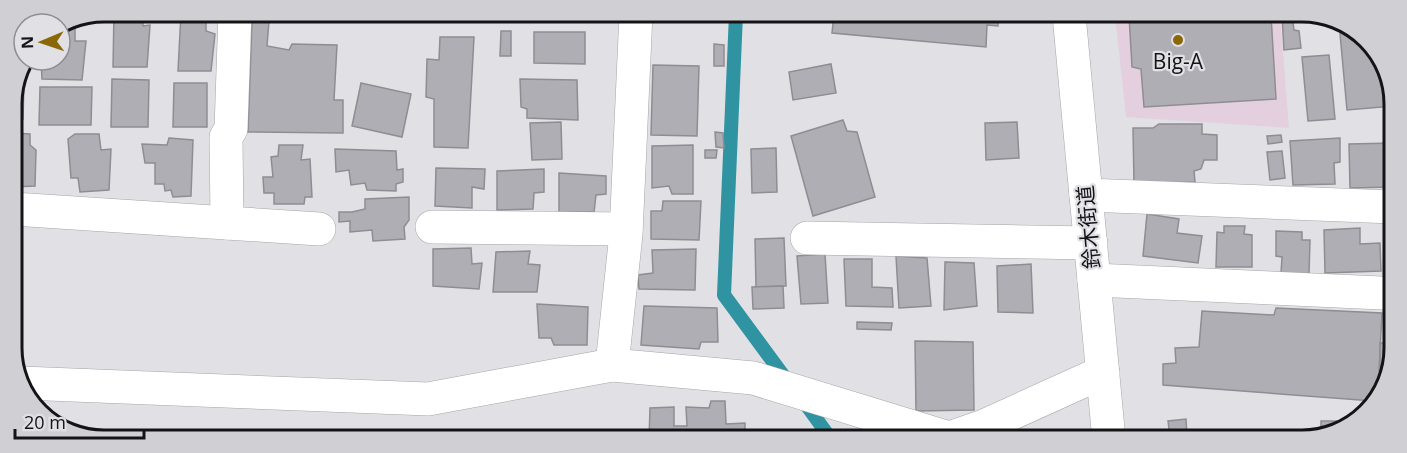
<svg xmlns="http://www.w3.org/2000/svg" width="1407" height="453" font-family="'Open Sans','Noto Sans JP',sans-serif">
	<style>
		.commercial { fill: #e4cfde }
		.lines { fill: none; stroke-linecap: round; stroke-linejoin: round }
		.stream { stroke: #3093a2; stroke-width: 14 }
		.building { fill: #afaeb4; stroke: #8d8d92; stroke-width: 1.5 }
		.minor-casing { stroke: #a5a5aa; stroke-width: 34 }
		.major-casing { stroke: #a5a5aa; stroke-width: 34 }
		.minor { stroke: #fff; stroke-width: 33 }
		.major { stroke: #fff; stroke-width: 33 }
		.poi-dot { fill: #8a6807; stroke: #e0e0e5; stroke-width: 2 }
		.labels { text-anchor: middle; stroke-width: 4.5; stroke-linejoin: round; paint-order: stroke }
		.poi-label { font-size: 21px; fill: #141416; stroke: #e0e0e5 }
		.street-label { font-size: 21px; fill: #141416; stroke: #e0e0e5 }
		.rim { fill: none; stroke: #141416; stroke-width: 3 }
	</style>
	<rect width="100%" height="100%" fill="#e0e0e5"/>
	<!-- commercial -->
	<polygon class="commercial" points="1115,15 1280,15 1289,128 1126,117"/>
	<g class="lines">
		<!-- stream -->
		<g class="stream">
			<polyline points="736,14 724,295 788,382"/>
			<polyline points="802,399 828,435 828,440"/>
		</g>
	</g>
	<!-- building -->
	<g class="building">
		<polygon points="114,12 142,12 143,26 150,25 147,67 113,67"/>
		<polygon points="206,12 206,31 215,34 211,71 178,71 181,13"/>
		<polygon points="659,13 705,14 705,19 659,19"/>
		<polygon points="834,14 998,14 998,26 987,25 986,47 832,33"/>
		<polygon points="1129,15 1271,15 1276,99 1144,107 1141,69 1132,67"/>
		<polygon points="1282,15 1292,15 1294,30 1299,31 1301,48 1284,50"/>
		<polygon points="269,21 267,46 289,50 292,44 337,45 334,100 343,100 343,133 248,132 252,22"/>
		<polygon points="1339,23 1372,43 1393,86 1393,106 1347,110"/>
		<polygon points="75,24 75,41 86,41 82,80 42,79 41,60 60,60 60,30"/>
		<polygon points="501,31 511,31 511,56 500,56"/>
		<polygon points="534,32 585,32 585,64 534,63"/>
		<polygon points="440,37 474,37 468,148 434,147 434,99 426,97 427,59 439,60"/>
		<polygon points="714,44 724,45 724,66 714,66"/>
		<polygon points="1329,55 1335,119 1308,121 1302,57"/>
		<polygon points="831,64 836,93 793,100 789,72"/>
		<polygon points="653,65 699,66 697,136 651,135"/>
		<polygon points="112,79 149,80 148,127 111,127"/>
		<polygon points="520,79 577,80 578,120 527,118 527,109 521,107"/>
		<polygon points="20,82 24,82 23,119 12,119 12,98"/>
		<polygon points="174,83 207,83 207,127 173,127"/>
		<polygon points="361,83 411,94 402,137 352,126"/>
		<polygon points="40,87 92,87 91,125 39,125"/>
		<polygon points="843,120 847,131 857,132 875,197 813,216 791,136"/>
		<polygon points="561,122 562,159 532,160 530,123"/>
		<polygon points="1017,122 1019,158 986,160 985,123"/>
		<polygon points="1159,124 1202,124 1202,134 1217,135 1217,160 1204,160 1201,169 1194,171 1195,182 1134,184 1133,128 1153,128"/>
		<polygon points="715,132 723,133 724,148 716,147"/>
		<polygon points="12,133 30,134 30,145 36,150 35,186 13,187"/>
		<polygon points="75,134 99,134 101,150 111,149 109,190 80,192 78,178 71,178 68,139"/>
		<polygon points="1281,135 1282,142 1268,144 1267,136"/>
		<polygon points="169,138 193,140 191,196 173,197 171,190 165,191 164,184 155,184 155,163 145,163 142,144 167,145"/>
		<polygon points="1340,138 1340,162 1334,163 1335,184 1293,185 1290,141"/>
		<polygon points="1393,143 1393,187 1350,188 1349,144"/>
		<polygon points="279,145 303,145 301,160 310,159 312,197 305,197 304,204 274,204 274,193 264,193 263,177 273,177 271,157 278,156"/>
		<polygon points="693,145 693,194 672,194 669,186 652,188 652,146"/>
		<polygon points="776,148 777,192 752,193 751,149"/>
		<polygon points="335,149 396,151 397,170 403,169 403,182 396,184 396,191 367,190 365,183 351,185 349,170 336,172"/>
		<polygon points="705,150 717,150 716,158 705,158"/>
		<polygon points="1282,151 1285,178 1270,180 1267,152"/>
		<polygon points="436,168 485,169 484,189 472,187 472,208 435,206"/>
		<polygon points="544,169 544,192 534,193 533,209 497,210 497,171"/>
		<polygon points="559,173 606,176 606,194 596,195 594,212 559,212"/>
		<polygon points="409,197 409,220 404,227 405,239 373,241 372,230 350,232 350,221 339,222 339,212 352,212 365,209 365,199"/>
		<polygon points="663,201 701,201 699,240 651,239 651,211 662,211"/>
		<polygon points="1147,214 1179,219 1177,233 1202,236 1198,263 1143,256"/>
		<polygon points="1224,226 1245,226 1244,234 1252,235 1252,267 1216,267 1217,232 1224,233"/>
		<polygon points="1360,228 1360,244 1380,243 1381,271 1325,273 1324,230"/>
		<polygon points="1276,231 1302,232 1302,240 1310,240 1309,274 1281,273 1282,257 1276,256"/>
		<polygon points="784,238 786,286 756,287 755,239"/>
		<polygon points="471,248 472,264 482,263 479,289 433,286 433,249"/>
		<polygon points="696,249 695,290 639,289 638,275 653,273 652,250"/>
		<polygon points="530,251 528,264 540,265 537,292 493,292 496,252"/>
		<polygon points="825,254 828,303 801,304 797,256"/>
		<polygon points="896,256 927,258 931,306 899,308"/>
		<polygon points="844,259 872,259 872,287 892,288 893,307 846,306"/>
		<polygon points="945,262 974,263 977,306 944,310"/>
		<polygon points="1031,264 1033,313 998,312 997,266"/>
		<polygon points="783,286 784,308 753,309 752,287"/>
		<polygon points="537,304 588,307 587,345 554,345 551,338 539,338"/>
		<polygon points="644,306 717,308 718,342 701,342 699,349 641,345"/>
		<polygon points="1276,308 1382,313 1379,371 1390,372 1390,375 1373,401 1163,385 1163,364 1176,363 1175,348 1199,347 1202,311 1274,315"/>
		<polygon points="857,322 892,323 891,330 857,329"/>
		<polygon points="915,341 973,342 974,410 916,411"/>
		<polygon points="1380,343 1390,343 1390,369 1380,370"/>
		<polygon points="711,401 725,401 726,424 745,423 745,439 649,439 650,408 674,407 674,426 687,426 686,407 709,408"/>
		<polygon points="1186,419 1187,436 1170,437 1168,421"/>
		<polygon points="1321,421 1350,421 1350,425 1333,432 1321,432"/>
	</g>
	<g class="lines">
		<defs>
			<g id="minor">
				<polyline points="1086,195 1393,207"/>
				<polyline points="13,209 319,229"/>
				<polyline points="227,223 226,137 231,129 235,12"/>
				<polyline points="432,227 626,229"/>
				<polyline points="807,238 1091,243"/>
				<polyline points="1094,280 1381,293"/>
				<polyline points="612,365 626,234 636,13"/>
				<polyline points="22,383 428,399 612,365 753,378 949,438 984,426 1103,372"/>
			</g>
			<polyline id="major" points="1069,15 1109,440"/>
		</defs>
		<!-- minor casing -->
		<use href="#minor" class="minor-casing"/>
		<!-- major casing -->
		<use href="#major" class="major-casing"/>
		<!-- minor -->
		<use href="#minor" class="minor"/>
		<!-- major -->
		<use href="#major" class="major"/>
	</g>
	<!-- markers -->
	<circle class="poi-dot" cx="1178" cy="40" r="6"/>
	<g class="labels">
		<!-- poi labels -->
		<g class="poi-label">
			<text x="1178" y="69">Big-A</text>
		</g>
		<!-- street labels -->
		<g class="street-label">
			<text transform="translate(1089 227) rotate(-95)" y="7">鈴木街道</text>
		</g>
	</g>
	<!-- crop -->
	<path d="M0 0H1407V453H0ZM104 22H1302A82 82 0 0 1 1384 104V348A82 82 0 0 1 1302 430H104A82 82 0 0 1 22 348V104A82 82 0 0 1 104 22Z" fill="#d0d0d4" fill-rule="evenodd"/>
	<path class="rim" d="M104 22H1302A82 82 0 0 1 1384 104V348A82 82 0 0 1 1302 430H104A82 82 0 0 1 22 348V104A82 82 0 0 1 104 22Z"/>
	<!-- north arrow -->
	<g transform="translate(42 42) rotate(268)"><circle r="28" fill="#e0e0e5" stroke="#8e8e92" stroke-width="1.5"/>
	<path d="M0-4.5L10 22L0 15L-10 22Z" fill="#8a6807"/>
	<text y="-9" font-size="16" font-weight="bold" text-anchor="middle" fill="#141416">N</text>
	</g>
	<!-- scale -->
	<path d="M15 429v9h129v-9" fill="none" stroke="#141416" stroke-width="3"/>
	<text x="24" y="429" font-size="18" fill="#141416" stroke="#e0e0e5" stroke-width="4.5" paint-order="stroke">20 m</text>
</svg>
